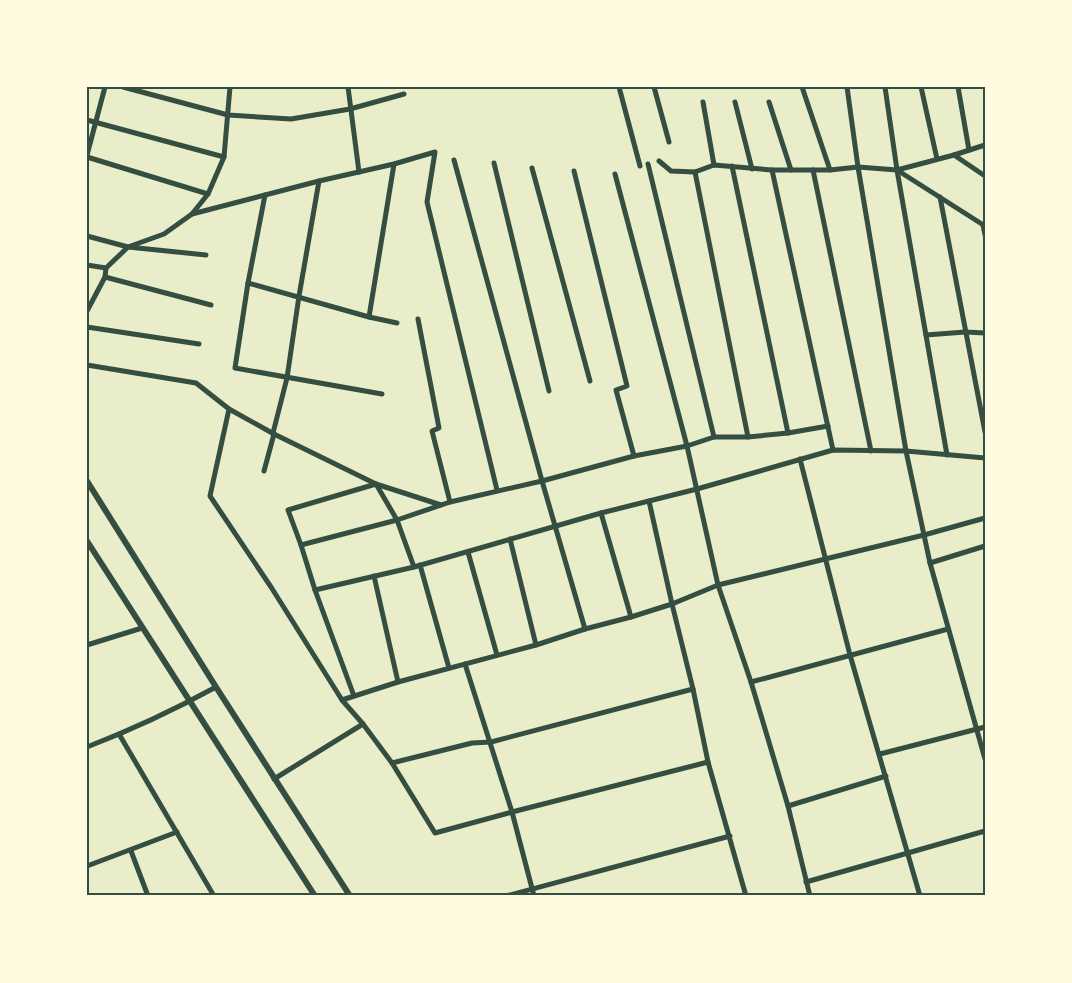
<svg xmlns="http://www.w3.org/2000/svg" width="1072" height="983" font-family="Montserrat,sans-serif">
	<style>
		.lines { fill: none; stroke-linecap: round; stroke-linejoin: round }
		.minor { stroke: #344e41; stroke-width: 5 }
		.tertiary { stroke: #344e41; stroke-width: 6 }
		.neatline { fill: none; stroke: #344e41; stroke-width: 2 }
	</style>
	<rect width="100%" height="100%" fill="#e9edc9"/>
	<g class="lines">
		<!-- minor -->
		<g class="minor">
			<polyline points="123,87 228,115 291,119 350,109 404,94"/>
			<polyline points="348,87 359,172"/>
			<polyline points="619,87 640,166"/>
			<polyline points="654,87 669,142"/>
			<polyline points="802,87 830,170"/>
			<polyline points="847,87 858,167 906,451 930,563 985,759"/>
			<polyline points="885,87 897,170 947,455"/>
			<polyline points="921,87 937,159"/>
			<polyline points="958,87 969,150"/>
			<polyline points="703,102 714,165"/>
			<polyline points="735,102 752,169"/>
			<polyline points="769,102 791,170"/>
			<polyline points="87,120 224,157"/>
			<polyline points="87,155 105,87"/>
			<polyline points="954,155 985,176"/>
			<polyline points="87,157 208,194"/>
			<polyline points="454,160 542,481 585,629"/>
			<polyline points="659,161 671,171 695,172 714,165 772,170 830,170 858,167 897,170 954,155 985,145"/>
			<polyline points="494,163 549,391"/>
			<polyline points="648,164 714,437"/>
			<polyline points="732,166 788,433"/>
			<polyline points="532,168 590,381"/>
			<polyline points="772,170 833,450"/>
			<polyline points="813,170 871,451"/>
			<polyline points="897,170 985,226"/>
			<polyline points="574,171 627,386 616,390 634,456"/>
			<polyline points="695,172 748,437"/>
			<polyline points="615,174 687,446 718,585 751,682 788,806 810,896"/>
			<polyline points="265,195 248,283 235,368 382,394"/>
			<polyline points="940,197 985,432"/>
			<polyline points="192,214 319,181 394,164 435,152 427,202 497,490"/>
			<polyline points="983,225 985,235"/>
			<polyline points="87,236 128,247 206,255"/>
			<polyline points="87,265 106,268"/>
			<polyline points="105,277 211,305"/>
			<polyline points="248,283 369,317 397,323"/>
			<polyline points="87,311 105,277 106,268 128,247 164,234 192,214 208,194 224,157 230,87"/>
			<polyline points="369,317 394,164"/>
			<polyline points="418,319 439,428 432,431 450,502"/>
			<polyline points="87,327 199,344"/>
			<polyline points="926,335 965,332 985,333"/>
			<polyline points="87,365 196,383 229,409 274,434 376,484 441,505"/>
			<polyline points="229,409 210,496 271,587 342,700 363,724 392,763 435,833 512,812 708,762"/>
			<polyline points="273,433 287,378 299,296 319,181"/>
			<polyline points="800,459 850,655 920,896"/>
			<polyline points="264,471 274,434"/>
			<polyline points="649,501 672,604 693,689 708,762 746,896"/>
			<polyline points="601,513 631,617"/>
			<polyline points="510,539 536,645"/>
			<polyline points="301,545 397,520 450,502 542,481 634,456 687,446 714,437 748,437 788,433 828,426"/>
			<polyline points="468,552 497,655"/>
			<polyline points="930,563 985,546"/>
			<polyline points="420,565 449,668"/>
			<polyline points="374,576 398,682"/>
			<polyline points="315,590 414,567 601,513 697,489 833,450 906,451 985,458"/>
			<polyline points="87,645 142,628"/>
			<polyline points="465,664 512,812 534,896"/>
			<polyline points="751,682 948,629"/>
			<polyline points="354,696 315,590 301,545 288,510 376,484 397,520 414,567"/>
			<polyline points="342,700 398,682 536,645 585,629 631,617 672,604 718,585 924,535 985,518"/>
			<polyline points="119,734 214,896"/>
			<path d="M 87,747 C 131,730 174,710 216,687"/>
			<polyline points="880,754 985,727"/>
			<polyline points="392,763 472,743 491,742 693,689"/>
			<polyline points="274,779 363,724"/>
			<polyline points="788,806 886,776"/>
			<polyline points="131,851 148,896"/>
			<polyline points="87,866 177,832"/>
			<polyline points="806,882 985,831"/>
			<polyline points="506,896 730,836"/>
		</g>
		<!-- tertiary -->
		<g class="tertiary">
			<polyline points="87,481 216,687 350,896"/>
			<polyline points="87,541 315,896"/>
		</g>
	</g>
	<!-- border -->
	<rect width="1072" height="983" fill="none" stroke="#fefae0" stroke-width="177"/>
	<rect x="88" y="88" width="896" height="806" class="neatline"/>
</svg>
